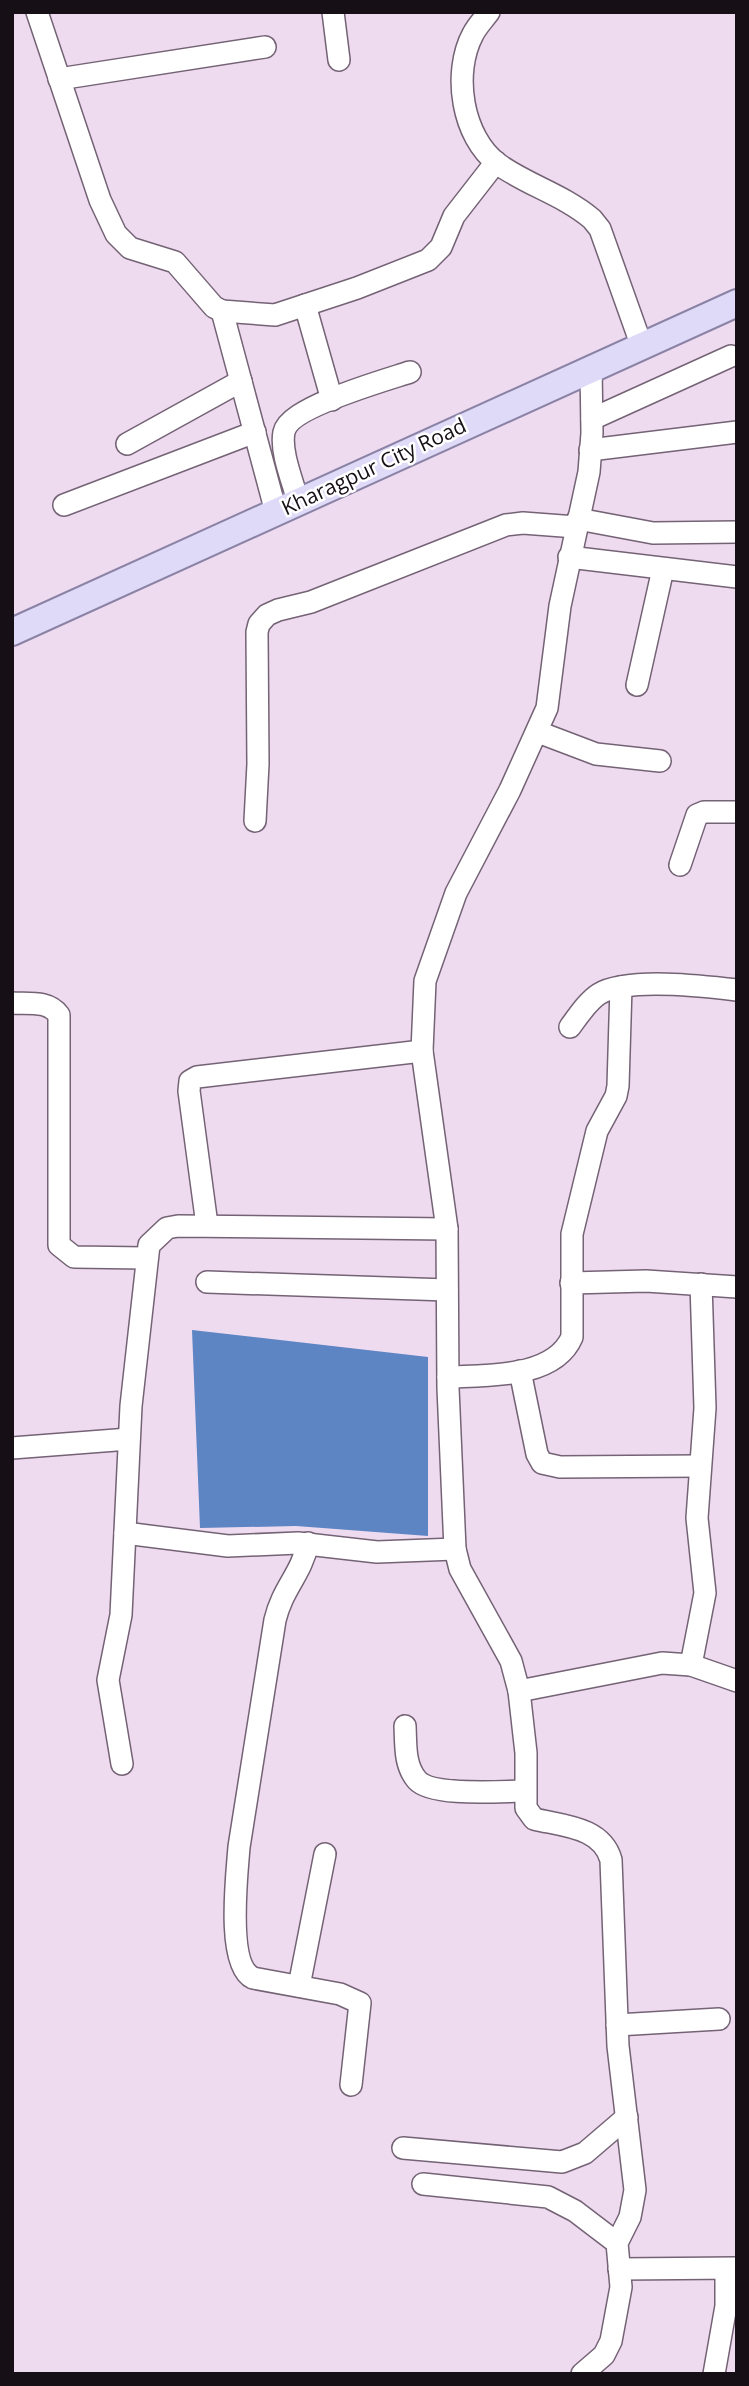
<svg xmlns="http://www.w3.org/2000/svg" width="749" height="2386" font-family="'Open Sans',sans-serif">
	<style>
		.water { fill: #5e85c3 }
		.lines { fill: none; stroke-linecap: round; stroke-linejoin: round }
		.minor-casing { stroke: #746275; stroke-width: 24 }
		.major-casing { stroke: #8b83a6; stroke-width: 30 }
		.minor { stroke: #fff; stroke-width: 21 }
		.major { stroke: #dfdaf8; stroke-width: 26 }
		.labels { text-anchor: middle; stroke-width: 5; stroke-linejoin: round; paint-order: stroke }
		.street-label { font-size: 21px; fill: #160f16; stroke: #fff }
	</style>
	<rect width="100%" height="100%" fill="#efdbf0"/>
	<!-- water -->
	<polygon class="water" points="192,1330 428,1357 428,1536 296,1526 200,1528"/>
	<g class="lines">
		<defs>
			<g id="minor">
				<polyline points="37,12 100,200 116,234 130,248 175,262 214,307 222,311 275,315 357,288 428,260 441,247 454,216 496,162"/>
				<polyline points="333,12 339,60"/>
				<path d="M 489,12 C 484,19 477,26 473,34 C 452,73 462,137 498,164 C 527,185 564,195 592,219 L 600,229 L 641,344"/>
				<polyline points="59,79 265,47"/>
				<polyline points="305,305 332,400"/>
				<polyline points="222,311 276,512"/>
				<polyline points="592,419 731,356"/>
				<polyline points="127,444 241,381"/>
				<polyline points="590,450 737,432"/>
				<path d="M 298,501 C 293,482 280,452 284,432 C 289,407 386,380 410,372"/>
				<polyline points="64,505 255,432"/>
				<polyline points="578,519 653,533 737,532"/>
				<polyline points="569,557 737,577"/>
				<polyline points="637,685 663,569"/>
				<polyline points="538,732 596,754 660,761"/>
				<polyline points="255,821 258,764 257,632 259,624 267,615 278,610 311,602 506,525 523,523 576,527"/>
				<polyline points="680,865 697,815 704,812 737,812"/>
				<path d="M 12,1003 C 29,1004 48,1000 59,1015 L 59,1245 L 74,1257 L 145,1258"/>
				<path d="M 570,1027 C 578,1016 588,1001 599,994 C 627,977 704,986 737,990"/>
				<polyline points="207,1225 189,1091 190,1081 197,1077 422,1051"/>
				<polyline points="207,1282 447,1290"/>
				<polyline points="571,1283 646,1281 737,1287"/>
				<polyline points="520,1371 537,1454 542,1463 560,1467 700,1466"/>
				<path d="M 448,1377 C 486,1375 554,1379 572,1337 L 572,1234 L 597,1131 L 616,1096 L 618,1086 L 621,987"/>
				<polyline points="12,1448 129,1439"/>
				<polyline points="125,1533 228,1546 298,1543 377,1552 455,1549"/>
				<path d="M 308,1543 C 301,1575 283,1587 275,1620 L 239,1847 C 237,1874 226,1965 253,1978 L 340,1994 L 360,2003 L 351,2085"/>
				<polyline points="691,1665 705,1593 697,1518 705,1408 701,1284"/>
				<polyline points="519,1691 662,1663 691,1665 737,1681"/>
				<path d="M 405,1726 C 406,1744 404,1765 417,1780 C 432,1797 502,1791 525,1791"/>
				<polyline points="122,1764 108,1680 121,1615 131,1406 149,1245 167,1228 178,1226 447,1229"/>
				<polyline points="299,1986 325,1854"/>
				<polyline points="617,2025 719,2019"/>
				<polyline points="403,2148 562,2162 585,2153 627,2117"/>
				<polyline points="423,2184 548,2197 575,2211 617,2243"/>
				<polyline points="619,2269 737,2268"/>
				<path d="M 582,2374 L 604,2355 L 611,2341 L 621,2287 L 617,2243 L 630,2217 L 635,2190 L 618,2046 L 611,1860 C 602,1827 563,1826 534,1819 L 526,1808 L 526,1753 L 519,1691 L 511,1661 L 460,1569 L 455,1549 L 448,1388 L 447,1229 L 422,1051 L 425,981 L 456,893 L 510,790 L 547,708 L 560,606 L 589,472 L 592,433 L 591,367"/>
				<polyline points="714,2374 726,2306 726,2269"/>
			</g>
			<polyline id="major" points="12,632 737,303"/>
		</defs>
		<!-- minor casing -->
		<use href="#minor" class="minor-casing"/>
		<!-- major casing -->
		<use href="#major" class="major-casing"/>
		<!-- minor -->
		<use href="#minor" class="minor"/>
		<!-- major -->
		<use href="#major" class="major"/>
	</g>
	<g class="labels">
		<!-- street labels -->
		<g class="street-label">
			<text transform="translate(374 467) rotate(-25)" y="7">Kharagpur City Road</text>
		</g>
	</g>
	<!-- border -->
	<rect width="749" height="2386" fill="none" stroke="#160f16" stroke-width="28"/>
</svg>
